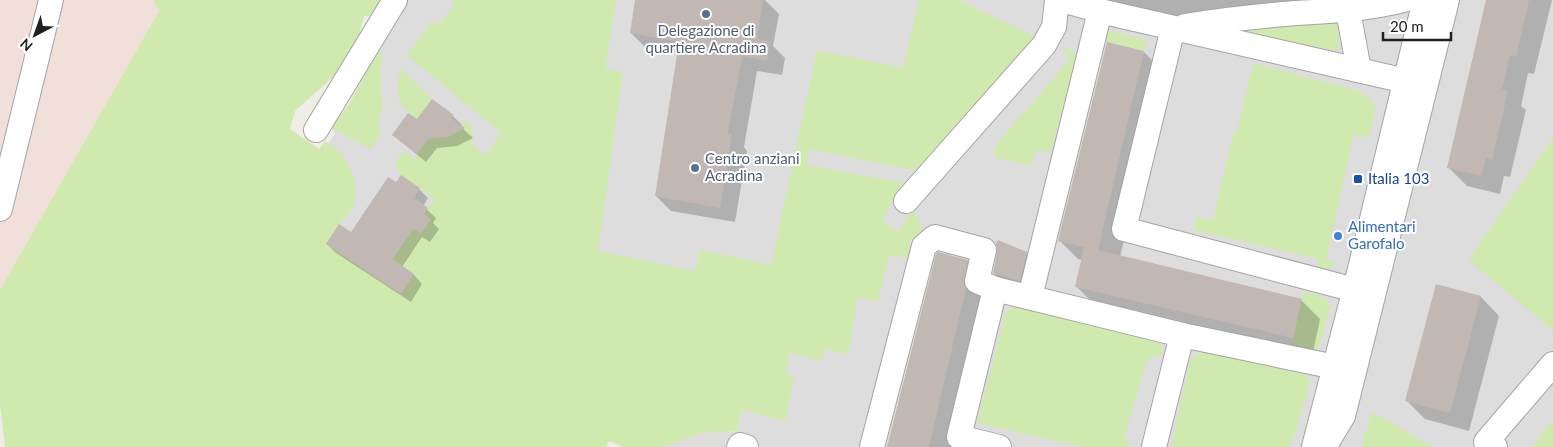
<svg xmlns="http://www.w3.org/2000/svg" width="1553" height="447" font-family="Lato,sans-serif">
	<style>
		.residential { fill: #dedddd }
		.military { fill: #f1dfda }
		.grass { fill: #d0e9ae }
		.shadow { fill: #0003 }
		.building { fill: #c1b8b3 }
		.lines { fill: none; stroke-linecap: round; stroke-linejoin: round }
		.minor-casing { stroke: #a4a4a4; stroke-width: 26 }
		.minor { stroke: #fff; stroke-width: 24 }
		.service-dot { fill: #5c6f8a; stroke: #fff; stroke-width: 2 }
		.transit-dot { fill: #1a4fb4; stroke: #fff; stroke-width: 2 }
		.shop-dot { fill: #3f7fe0; stroke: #fff; stroke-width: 2 }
		.labels { text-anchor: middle; stroke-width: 4; stroke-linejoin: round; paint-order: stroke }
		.service-label { font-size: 15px; fill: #4e5e75; stroke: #fff }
		.transit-label { font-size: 15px; fill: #164399; stroke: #fff; text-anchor: start }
		.shop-label { font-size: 15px; fill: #366cbe; stroke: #fff; text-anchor: start }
	</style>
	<rect width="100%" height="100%" fill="#f0ece6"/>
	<!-- residential -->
	<polygon class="residential" points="408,0 1553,0 1553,447 664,447 702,433 737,431 742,409 785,422 785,372 790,353 401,294 326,244 324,142 329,143 335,133 332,128 349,104"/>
	<!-- military -->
	<polygon class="military" points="0,0 153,0 159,11 0,290"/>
	<!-- grass -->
	<g class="grass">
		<path d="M 153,0 L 386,0 L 377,16 L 364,16 L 356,46 L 342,69 L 295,111 L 290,129 L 319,149 L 324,142 C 347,148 362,186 353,207 C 349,215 344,218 338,225 C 334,231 330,238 326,244 L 401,294 L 414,274 L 377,249 L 409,235 L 413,229 L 421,234 L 431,219 L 424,214 L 435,199 L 401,175 L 395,165 L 398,158 L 404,151 L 416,160 L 417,154 L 434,132 L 441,138 C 454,137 457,130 465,121 L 472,128 L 472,145 L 486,155 L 501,133 L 407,55 L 432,21 L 439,25 L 454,5 L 451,0 L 616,0 L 605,69 L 623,72 L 598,251 L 695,271 L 701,250 L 771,265 L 817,50 L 903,68 L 919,0 L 958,0 L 1039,38 L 917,171 L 810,149 L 806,165 L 904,183 L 882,220 L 897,231 L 914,210 L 923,228 L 910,242 L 908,258 L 889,255 L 878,302 L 858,297 L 848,354 L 824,349 L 822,361 L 790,353 L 786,372 L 794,377 L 785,422 L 742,409 L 737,431 L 702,433 L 664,447 L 623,447 L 609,441 L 606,447 L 5,447 L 0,404 L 0,290 L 159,11 Z"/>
		<polygon points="1337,22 1339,51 1254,36 1251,30"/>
		<polygon points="1107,30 1148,40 1144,51 1105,41"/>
		<polygon points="1061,46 1077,54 1051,151 1036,150 1031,166 994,157 995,146 1070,59"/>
		<polygon points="378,51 383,55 381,69 382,111 377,128 382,133 370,149 332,128 349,104"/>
		<polygon points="1253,63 1356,90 1369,98 1376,108 1368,138 1354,134 1326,260 1338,263 1316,273 1318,259 1193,230 1196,217 1213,220 1234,130 1237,131"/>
		<path d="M 400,68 L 432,99 L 424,111 L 419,121 C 397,104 395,95 400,68 Z"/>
		<polygon points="1553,138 1553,330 1468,260"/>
		<path d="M 1304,292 C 1314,294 1325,296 1331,305 L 1319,346 C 1312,354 1301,349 1291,346 Z"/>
		<polygon points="1015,304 1158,340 1164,351 1160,357 1153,357 1146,362 1124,438 1130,441 1128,447 1082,447 977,423 1006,313"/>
		<polygon points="1203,350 1306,375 1310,383 1293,439 1289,447 1171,447 1191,358"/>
		<polygon points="1372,412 1433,447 1361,447"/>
		<polygon points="1549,423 1553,425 1553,447 1533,447"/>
	</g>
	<!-- shadow -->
	<g class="shadow">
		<polygon points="637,0 765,0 779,14 773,46 785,58 782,75 757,71 744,147 747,151 735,222 671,211 656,196 679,54 646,48 631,33"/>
		<polygon points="1097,0 1351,0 1225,27"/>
		<polygon points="1488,0 1552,0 1534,74 1528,73 1521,106 1526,110 1510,177 1504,176 1500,194 1467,186 1449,168"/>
		<polygon points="1144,52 1163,71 1120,257 1301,300 1320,319 1312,357 1095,305 1076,286 1082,260 1078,259 1059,240"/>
		<polygon points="433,100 453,116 462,125 460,126 473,138 457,146 437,148 426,162 393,135 417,121"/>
		<polygon points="396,184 419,189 428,198 423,206 436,218 433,223 439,229 430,242 422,237 402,267 414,275 422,284 411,302 336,253 327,244 351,233"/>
		<polygon points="999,253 1026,253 1035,262 1028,289 1003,282 994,273"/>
		<polygon points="967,261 986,280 984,308 952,447 888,447"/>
		<polygon points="1437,285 1481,297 1499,316 1469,431 1425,419 1406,400"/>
	</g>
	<!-- building -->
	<g class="building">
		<polygon points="635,0 763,0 757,39 770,41 767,61 742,56 728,133 732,134 720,208 655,196 679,42 630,33"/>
		<polygon points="1486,0 1529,0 1516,57 1510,55 1506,73 1502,89 1508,91 1492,160 1486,158 1482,176 1447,168"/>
		<polygon points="1107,42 1144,51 1098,250 1302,299 1293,338 1075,287 1084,247 1058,241"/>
		<polygon points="432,99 454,115 451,118 465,128 448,137 428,139 417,154 392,135 408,113 417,119"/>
		<polygon points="401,175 420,188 414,198 428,208 424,214 431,219 421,234 413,229 393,259 414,274 401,294 326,244 339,224 351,232 388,177 396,182"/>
		<polygon points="998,240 1027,252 1020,281 993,273 997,253 996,244"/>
		<polygon points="938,252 968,260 964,278 966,288 929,447 887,447 936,254"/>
		<polygon points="1436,284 1481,296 1450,413 1405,401"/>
	</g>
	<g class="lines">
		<defs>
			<g id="minor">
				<polyline points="1063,0 1100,11 1406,81"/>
				<polyline points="1346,0 1359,70"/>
				<path d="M 1185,26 C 1222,20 1259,16 1296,13 C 1332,11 1369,9 1404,0"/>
				<polyline points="1173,28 1124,229 1355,290"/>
				<polyline points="316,130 395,0"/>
				<polyline points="906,201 1044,45 1054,27 1057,0"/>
				<polyline points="0,209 51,0"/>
				<polyline points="1030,297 1100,11"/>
				<polyline points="739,447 740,445 746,447"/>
				<polyline points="872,447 924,246 935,237 984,250 977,281 995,289"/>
				<polyline points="999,447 959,437 995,289 1182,335 1335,367"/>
				<polyline points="1154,447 1182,335"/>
				<polyline points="1314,447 1359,273 1425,0"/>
				<polyline points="1324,447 1343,416 1447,0"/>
				<polyline points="1495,447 1486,442 1553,364"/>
			</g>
		</defs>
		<!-- minor casing -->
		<use href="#minor" class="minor-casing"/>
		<!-- minor -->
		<use href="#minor" class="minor"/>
	</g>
	<!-- markers -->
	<g class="service-dot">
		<circle cx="706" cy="14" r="5"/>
		<circle cx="695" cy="168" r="5"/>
	</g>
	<rect class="transit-dot" x="1353" y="174" width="10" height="10" rx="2.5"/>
	<circle class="shop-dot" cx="1338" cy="236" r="5"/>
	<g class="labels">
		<!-- service labels -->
		<g class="service-label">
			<text x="706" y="36">Delegazione di<tspan x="706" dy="17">quartiere Acradina</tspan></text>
			<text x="705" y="164" text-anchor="start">Centro anziani<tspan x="705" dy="17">Acradina</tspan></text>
		</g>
		<!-- transit labels -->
		<g class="transit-label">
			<text x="1368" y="184">Italia 103</text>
		</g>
		<!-- shop labels -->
		<g class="shop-label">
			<text x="1348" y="232">Alimentari<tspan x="1348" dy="17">Garofalo</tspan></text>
		</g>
	</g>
	<!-- north arrow -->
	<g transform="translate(35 35) rotate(221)" stroke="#ffffff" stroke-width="4" paint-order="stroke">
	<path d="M0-4L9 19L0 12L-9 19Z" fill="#202020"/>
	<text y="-8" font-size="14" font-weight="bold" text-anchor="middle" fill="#202020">N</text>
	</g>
	<!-- scale -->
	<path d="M1383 32v8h68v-8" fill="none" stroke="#202020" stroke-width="2.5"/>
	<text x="1390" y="32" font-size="15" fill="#202020" stroke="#ffffff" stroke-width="4" paint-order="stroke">20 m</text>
</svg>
